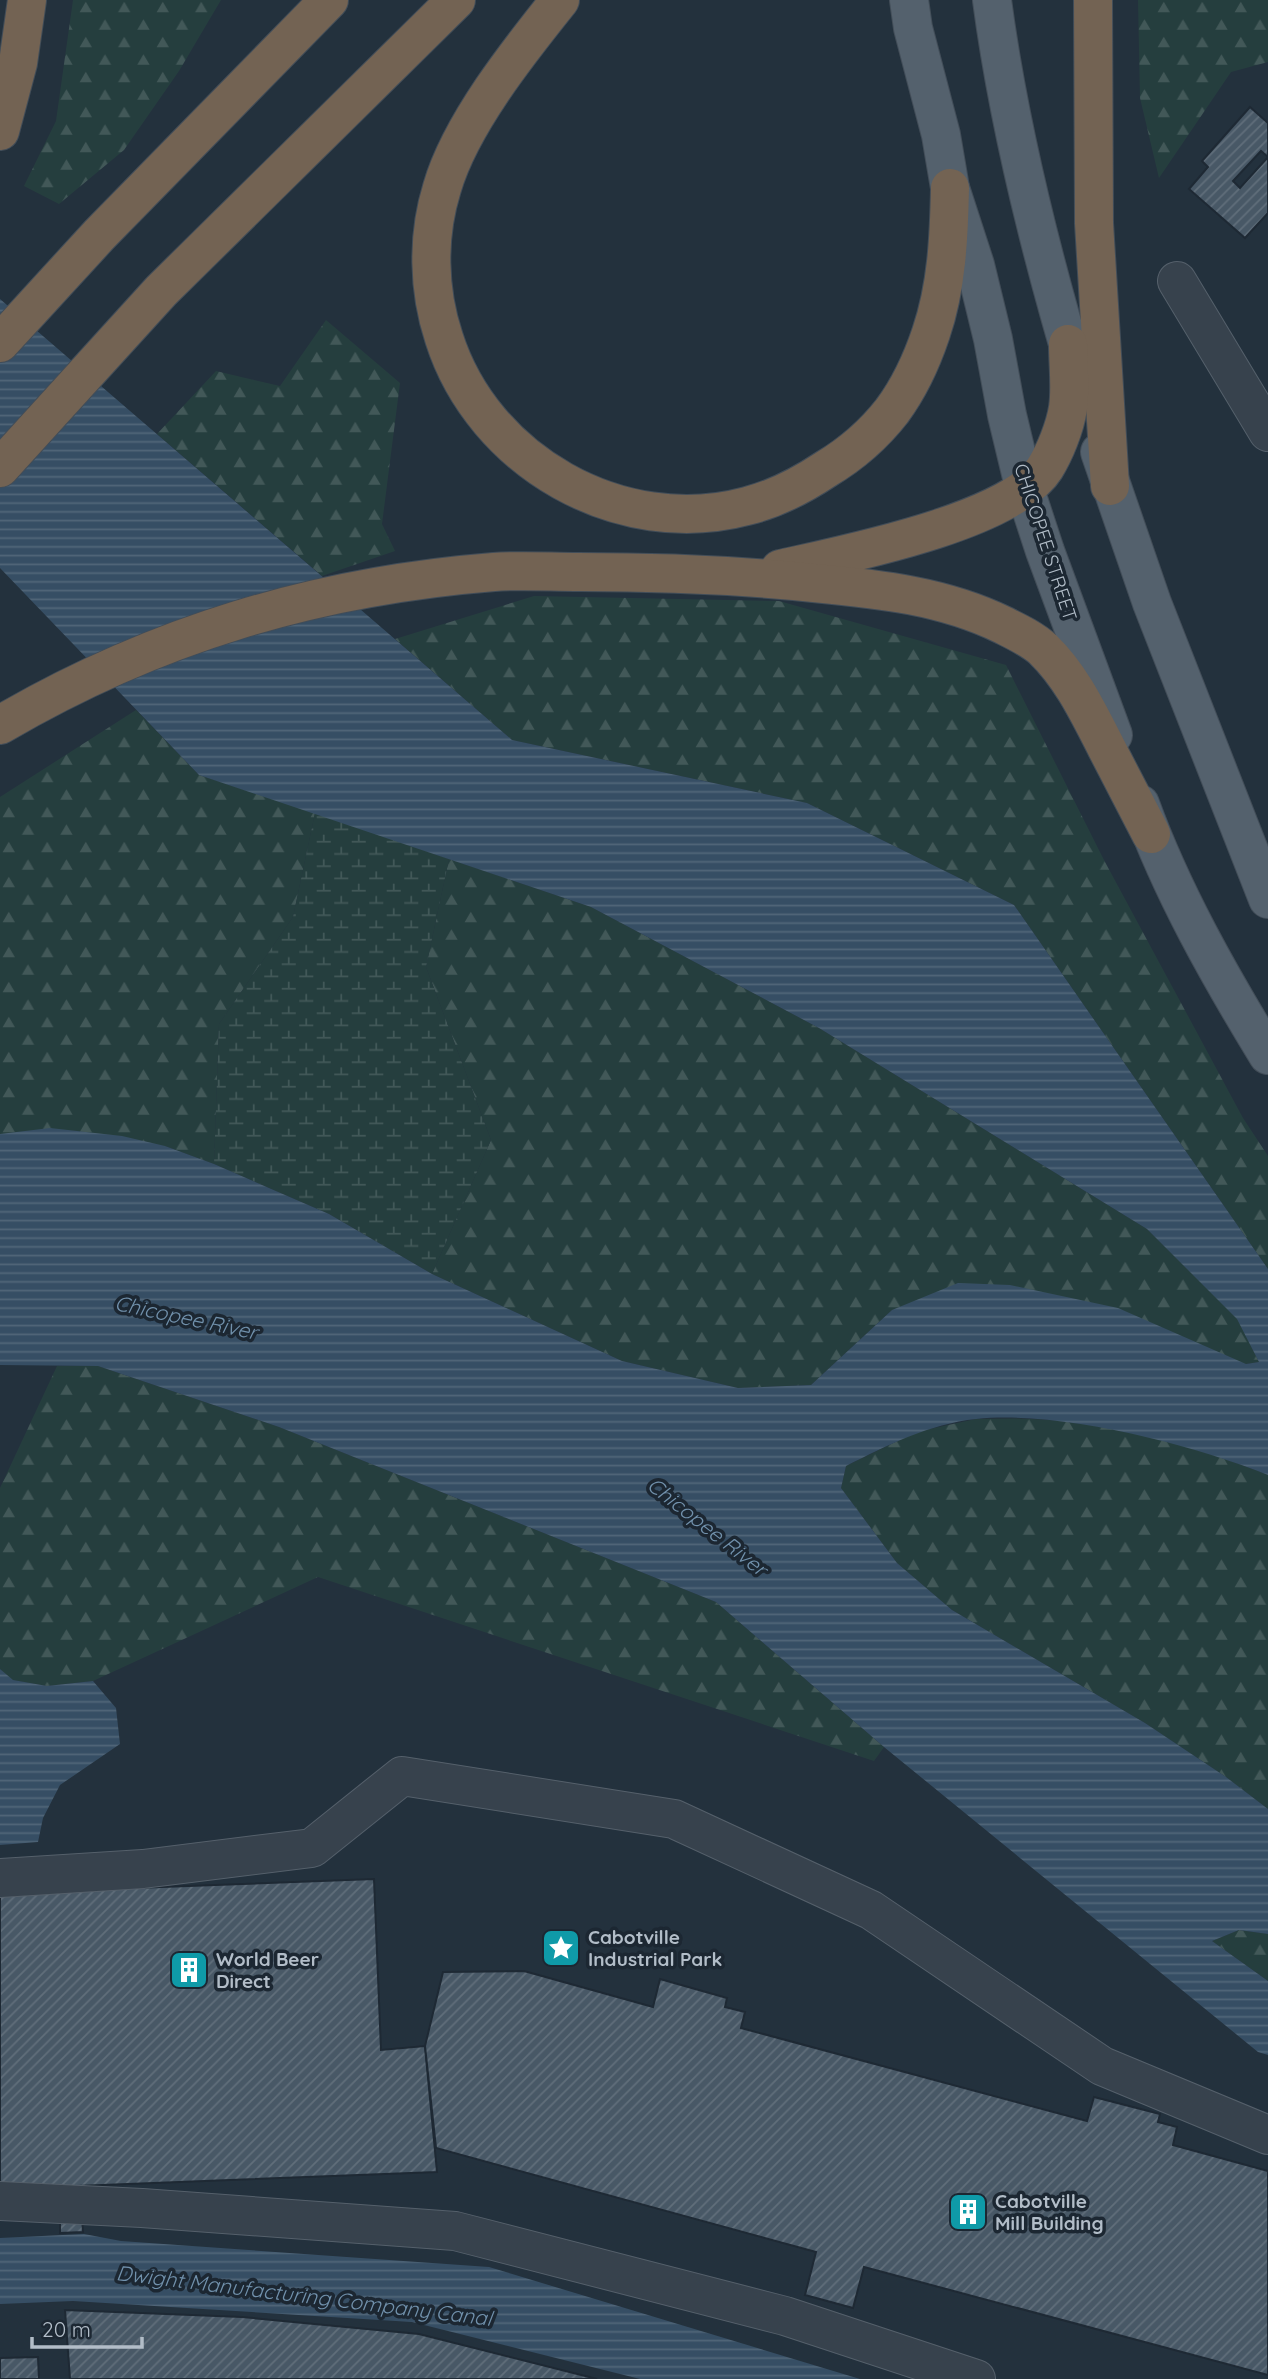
<svg xmlns="http://www.w3.org/2000/svg" width="1268" height="2379" font-family="Quicksand,sans-serif">
	<style>
		.forest { fill: url(#forest-firs) }
		.wetland { fill: url(#wetland-marsh) }
		.water { fill: url(#water-rules) }
		.building { fill: url(#building-hatch); stroke: #1e2934; stroke-width: 2 }
		.lines { fill: none; stroke-linecap: round; stroke-linejoin: round }
		.minor-casing { stroke: #55606b; stroke-width: 40 }
		.major-casing { stroke: #434e59; stroke-width: 40 }
		.highway-casing { stroke: #424d58; stroke-width: 40 }
		.minor { stroke: #37424d; stroke-width: 38 }
		.major { stroke: #54616d; stroke-width: 38 }
		.highway { stroke: #736353; stroke-width: 38 }
		.labels { text-anchor: middle; stroke-width: 7; stroke-linejoin: round; paint-order: stroke }
		.street-label { font-size: 19px; fill: #b2bdc8; stroke: #1c2732 }
		.poi-label { font-size: 19px; font-weight: bold; fill: #b2bdc8; stroke: #1c2732; text-anchor: start }
		.water-label { font-size: 21px; font-style: italic; fill: #7191ac; stroke: #1c2732 }
	</style>
	<defs>
		<pattern id="forest-firs" width="22" height="20" patternUnits="userSpaceOnUse" patternTransform="scale(1.75)"><rect width="22" height="20" fill="#253e3e"/><path d="M5 1l3.5 6h-7zM16 11l3.5 6h-7z" fill="#425858"/></pattern>
		<pattern id="wetland-marsh" width="20" height="14" patternUnits="userSpaceOnUse" patternTransform="scale(1.75)"><rect width="20" height="14" fill="#253e3e"/><path d="M1 5h8M5 5V1M11 12h8M15 12V8" fill="none" stroke="#425858"/></pattern>
		<pattern id="water-rules" width="6" height="5" patternUnits="userSpaceOnUse" patternTransform="scale(1.75)"><rect width="6" height="5" fill="#364e64"/><path d="M0 2.5h6" fill="none" stroke="#516679"/></pattern>
		<pattern id="building-hatch" width="6" height="6" patternUnits="userSpaceOnUse" patternTransform="scale(1.75)"><rect width="6" height="6" fill="#485866"/><path d="M-1 1l2-2M0 6l6-6M5 7l2-2" fill="none" stroke="#606e7a"/></pattern>
	</defs>
	<rect width="100%" height="100%" fill="#23313d"/>
	<!-- forest -->
	<g class="forest">
		<polygon points="73,0 221,0 179,71 124,150 59,204 24,186 56,121"/>
		<polygon points="1138,0 1268,0 1268,62 1231,72 1159,178 1140,98"/>
		<polygon points="326,320 400,383 382,524 395,551 322,576 157,434 216,371 280,386"/>
		<polygon points="534,596 779,601 1006,665 1105,862 1243,1118 1268,1156 1268,1269 1014,905 807,803 512,740 395,639"/>
		<polygon points="136,710 199,775 315,813 293,917 219,1024 214,1164 165,1146 0,1134 0,797"/>
		<polygon points="449,859 591,907 819,1028 1147,1229 1238,1319 1259,1362 1246,1364 892,1310 811,1385 738,1388 622,1361 432,1274 491,1140 426,967"/>
		<polygon points="57,1366 98,1366 279,1427 716,1602 884,1747 874,1761 318,1577 93,1681 47,1686 12,1680 0,1669 0,1488"/>
		<path d="M 976,1419 C 994,1419 1013,1418 1031,1419 C 1106,1422 1199,1447 1268,1475 L 1268,1809 L 1226,1777 L 1145,1723 L 952,1610 L 897,1563 L 841,1488 L 846,1466 L 916,1432 Z"/>
		<polygon points="1239,1930 1268,1934 1268,1981 1212,1941"/>
	</g>
	<!-- wetland -->
	<polygon class="wetland" points="315,813 449,859 426,967 491,1140 432,1274 329,1214 214,1164 219,1024 293,917"/>
	<!-- water -->
	<g class="water">
		<path d="M 0,299 L 512,740 L 807,803 L 1014,905 L 1268,1269 L 1268,1475 C 1191,1444 1059,1410 976,1419 C 929,1424 888,1445 846,1466 L 841,1488 L 897,1563 L 952,1610 L 1145,1723 L 1226,1777 L 1268,1809 L 1268,1934 L 1239,1930 L 1212,1941 L 1268,1981 L 1268,2055 L 1258,2052 L 884,1747 L 716,1602 L 279,1427 L 98,1366 L 0,1365 L 0,1134 L 50,1128 L 122,1136 L 165,1146 L 214,1164 L 329,1214 L 432,1274 L 622,1361 L 738,1388 L 811,1385 L 892,1310 L 958,1283 L 1010,1285 L 1118,1308 L 1246,1364 L 1259,1362 L 1237,1319 L 1147,1229 L 819,1028 L 591,907 L 199,775 L 0,568 Z"/>
		<polygon points="0,1669 13,1680 47,1686 93,1681 116,1708 120,1744 60,1785 43,1818 38,1842 0,1845"/>
		<polygon points="84,2234 121,2241 489,2267 860,2379 640,2379 412,2322 73,2301 0,2304 0,2238"/>
	</g>
	<!-- building -->
	<g class="building">
		<polygon points="1250,107 1268,123 1268,157 1261,151 1233,181 1240,188 1268,157 1268,213 1245,238 1189,189 1208,167 1202,161"/>
		<polygon points="374,1879 381,2050 425,2046 437,2172 0,2189 0,1893"/>
		<polygon points="524,1971 653,2007 660,1979 727,1998 725,2007 745,2012 741,2028 1087,2121 1094,2097 1160,2114 1158,2122 1177,2127 1173,2145 1268,2171 1268,2375 864,2267 853,2308 805,2295 816,2252 436,2148 425,2046 443,1972"/>
		<polygon points="82,2216 83,2232 60,2233 60,2217"/>
		<polygon points="65,2310 242,2317 419,2334 597,2379 70,2379"/>
		<polygon points="38,2357 39,2379 0,2379 0,2358"/>
	</g>
	<g class="lines">
		<defs>
			<g id="minor">
				<polyline points="1177,281 1268,432"/>
				<polyline points="0,1878 143,1869 312,1848 402,1776 674,1819 871,1910 1102,2066 1268,2135"/>
				<polyline points="0,2201 142,2208 455,2231 785,2316 976,2379"/>
			</g>
			<g id="major">
				<polyline points="909,0 913,28 941,135 950,188 975,265 993,339 1007,415 1025,490 1045,551 1113,735"/>
				<path d="M 992,0 C 1009,128 1041,254 1078,378"/>
				<polyline points="1100,452 1152,603 1268,899"/>
				<path d="M 1140,804 C 1172,892 1219,975 1268,1055"/>
			</g>
			<g id="highway">
				<path d="M 560,0 C 519,51 460,125 442,188 C 427,236 428,290 444,338 C 483,461 620,540 747,506 C 775,499 802,485 826,469 C 851,454 874,434 892,411 C 909,388 922,360 931,333 C 947,286 949,237 950,188"/>
				<polyline points="1093,0 1094,223 1110,486"/>
				<polyline points="0,131 18,63 27,0"/>
				<polyline points="0,343 99,235 329,0"/>
				<polyline points="0,468 161,291 456,0"/>
				<path d="M 780,569 C 842,555 1011,522 1045,468 C 1055,452 1065,427 1068,408 C 1071,388 1068,365 1068,344"/>
				<path d="M 0,725 C 154,635 316,586 494,572 C 522,570 551,572 579,572 C 658,572 736,575 814,583 C 879,589 944,596 1003,625 C 1017,632 1032,639 1043,649 C 1071,676 1088,712 1106,747 C 1121,776 1136,805 1151,834"/>
			</g>
		</defs>
		<!-- minor casing -->
		<use href="#minor" class="minor-casing"/>
		<!-- major casing -->
		<use href="#major" class="major-casing"/>
		<!-- highway casing -->
		<use href="#highway" class="highway-casing"/>
		<!-- minor -->
		<use href="#minor" class="minor"/>
		<!-- major -->
		<use href="#major" class="major"/>
		<!-- highway -->
		<use href="#highway" class="highway"/>
	</g>
	<!-- icons -->
	<defs>
		<symbol id="sight-square" viewBox="-11 -11 22 22"><rect x="-9" y="-9" width="18" height="18" rx="4" fill="#0f9aa8" stroke="#1c2732"/><path d="M0-6L1.8-2.2L6-1.7L2.9 1.2L3.7 5.4L0 3.3L-3.7 5.4L-2.9 1.2L-6-1.7L-1.8-2.2Z" fill="#fff"/></symbol>
		<symbol id="building-square" viewBox="-11 -11 22 22"><rect x="-9" y="-9" width="18" height="18" rx="4" fill="#0f9aa8" stroke="#1c2732"/><path d="M-4-6H4V6H1V3H-1V6H-4ZM-2.5-4.3h1.7v1.8h-1.7ZM.8-4.3h1.7v1.8H.8ZM-2.5-1h1.7V.8h-1.7ZM.8-1h1.7V.8H.8Z" fill="#fff"/></symbol>
	</defs>
	<g fill-rule="evenodd">
		<use href="#sight-square" x="539" y="1926" width="44" height="44"/>
		<use href="#building-square" x="167" y="1948" width="44" height="44"/>
		<use href="#building-square" x="946" y="2190" width="44" height="44"/>
	</g>
	<g class="labels">
		<!-- street labels -->
		<g class="street-label">
			<text transform="translate(1046 542) rotate(72)" y="7">CHICOPEE STREET</text>
		</g>
		<!-- poi labels -->
		<g class="poi-label">
			<text x="588" y="1944">Cabotville<tspan x="588" dy="22">Industrial Park</tspan></text>
			<text x="216" y="1966">World Beer<tspan x="216" dy="22">Direct</tspan></text>
			<text x="995" y="2208">Cabotville<tspan x="995" dy="22">Mill Building</tspan></text>
		</g>
		<!-- water labels -->
		<g class="water-label">
			<text transform="translate(186 1318) rotate(12)" y="7">Chicopee River</text>
			<text transform="translate(707 1527) rotate(38)" y="7">Chicopee River</text>
			<text transform="translate(304 2296) rotate(7)" y="7">Dwight Manufacturing Company Canal</text>
		</g>
	</g>
	<!-- scale -->
	<path d="M32 2337v10h110v-10" fill="none" stroke="#b2bdc8" stroke-width="3.5"/>
	<text x="42" y="2337" font-size="21" fill="#b2bdc8" stroke="#1c2732" stroke-width="5" paint-order="stroke">20 m</text>
</svg>
